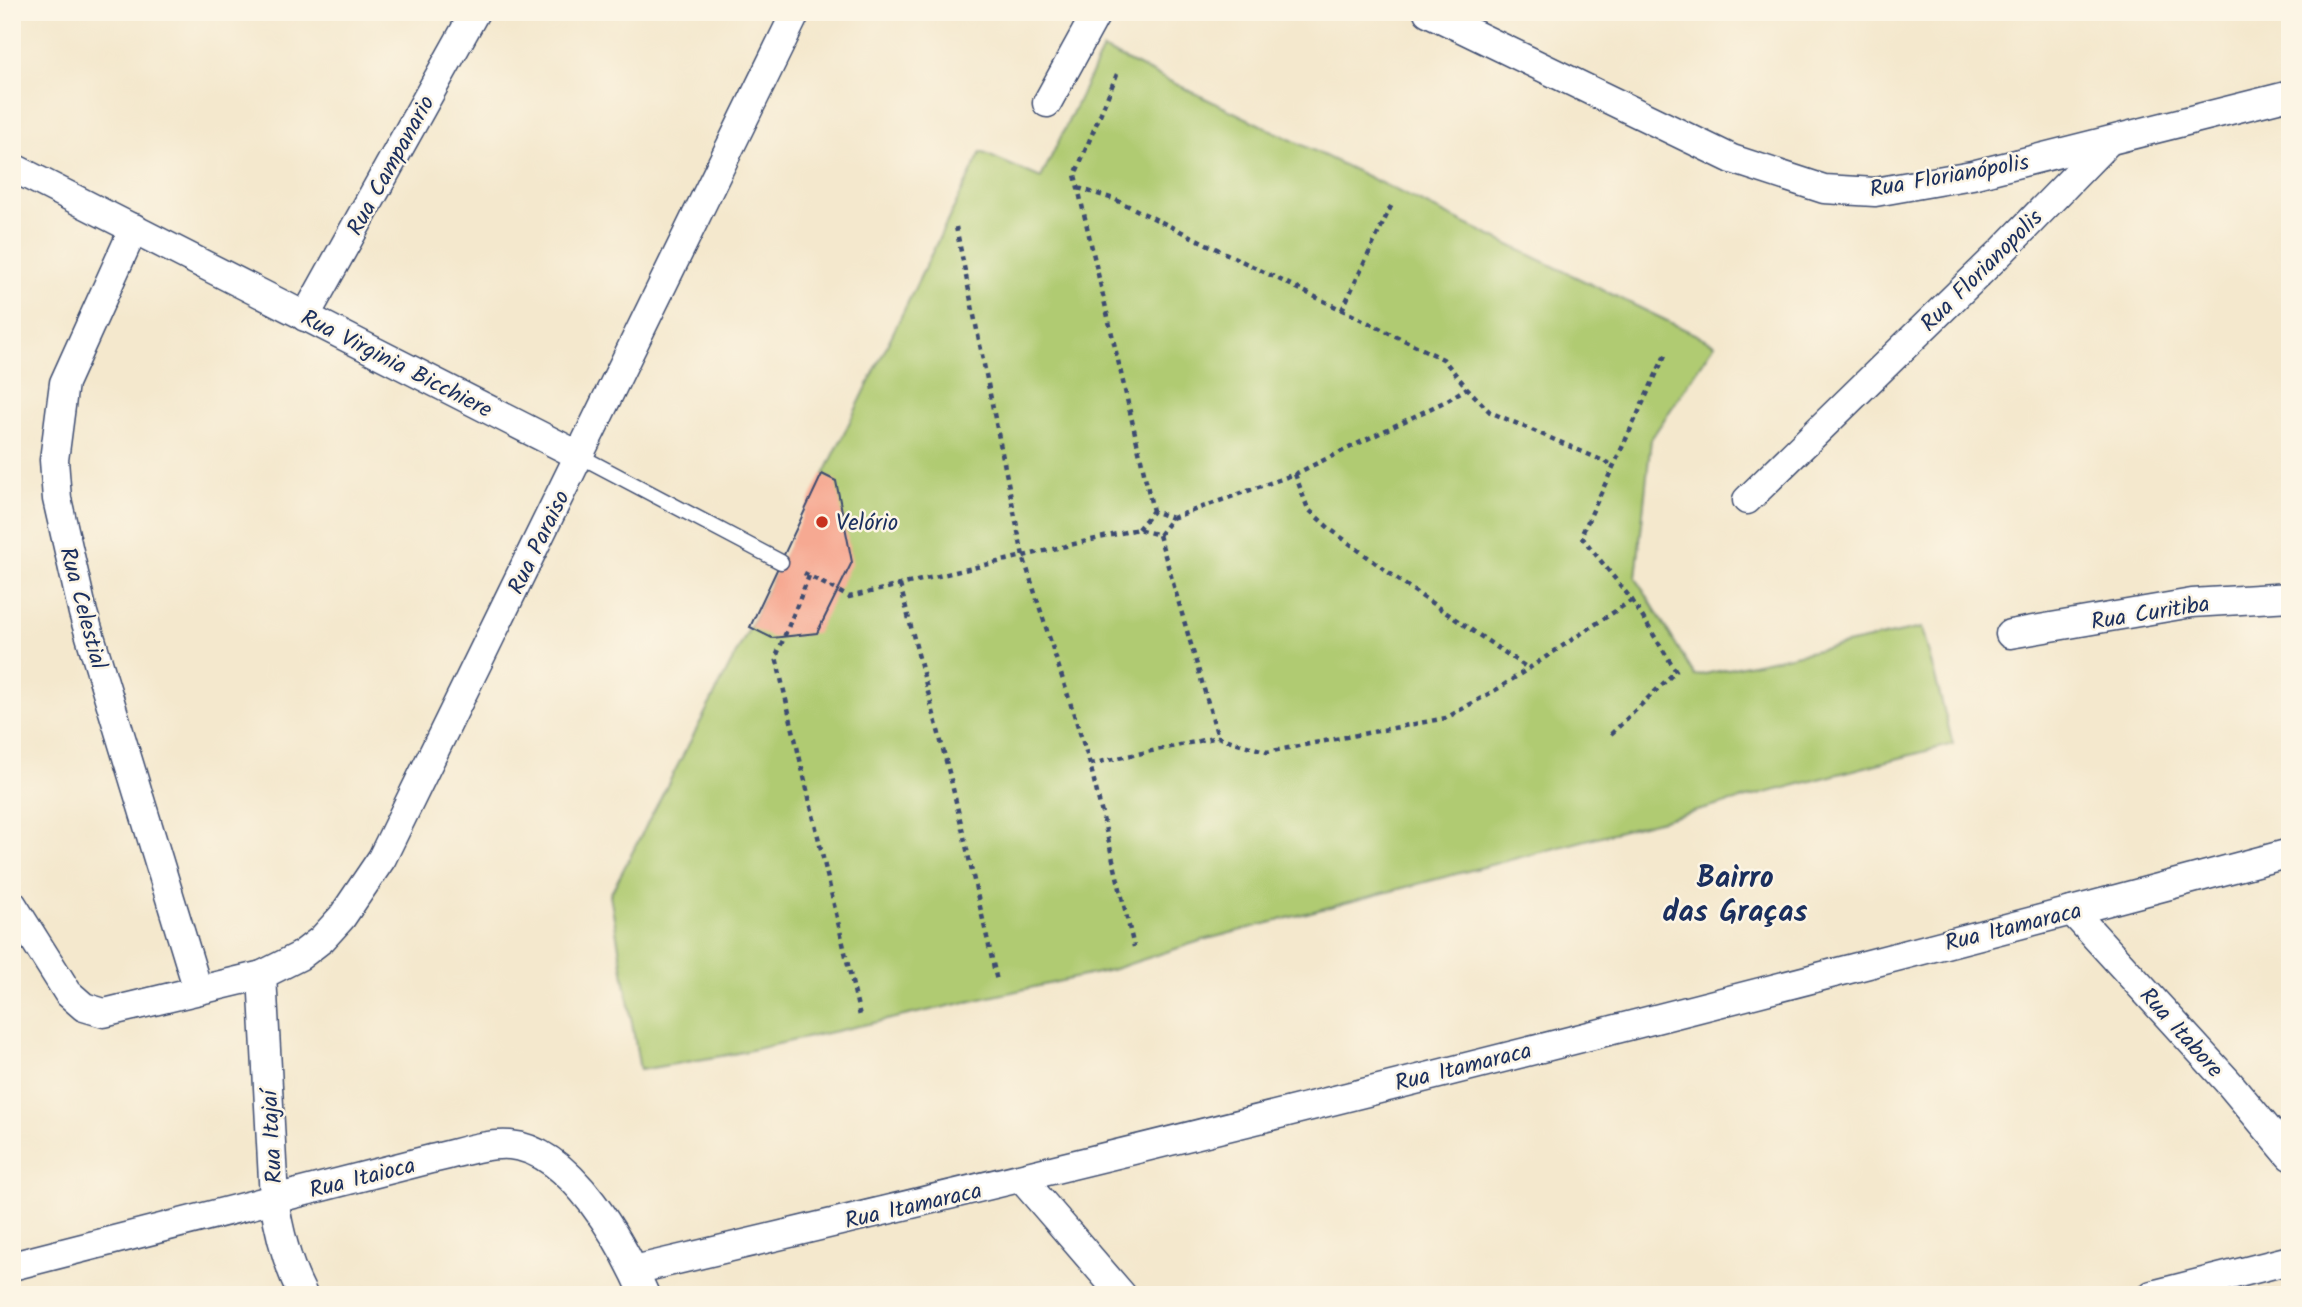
<svg xmlns="http://www.w3.org/2000/svg" width="2302" height="1307" font-family="Kalam,sans-serif">
	<style>
		.green { fill: #b0cb72; stroke: #667d68; stroke-width: 2 }
		.building { fill: #f6a992 }
		.lines { fill: none; stroke-linecap: round; stroke-linejoin: round }
		.service-casing { stroke: #3c4b6f; stroke-width: 17 }
		.minor-casing { stroke: #3c4b6f; stroke-width: 31 }
		.path { stroke: #3c4b6f; stroke-width: 4.5; stroke-dasharray: 5 5; stroke-linecap: butt }
		.service { stroke: #fff; stroke-width: 14 }
		.minor { stroke: #fff; stroke-width: 28 }
		.poi-dot { fill: #c8321e; stroke: #fcf5e5; stroke-width: 2.5 }
		.labels { text-anchor: middle; stroke-width: 5; stroke-linejoin: round; paint-order: stroke }
		.street-label { font-size: 23px; fill: #1b2f5e; stroke: #fcf5e5 }
		.poi-label { font-size: 23px; fill: #1b2f5e; stroke: #fcf5e5; text-anchor: start }
		.district-label { font-size: 30px; font-weight: bold; fill: #1b2f5e; stroke: #fcf5e5 }
	</style>
	<rect width="100%" height="100%" fill="#fcf5e5"/>
	<filter id="ink" filterUnits="userSpaceOnUse"><feTurbulence type="fractalNoise" baseFrequency=".0143" numOctaves="2"/><feDisplacementMap in="SourceGraphic" scale="14" xChannelSelector="R" yChannelSelector="G"/><feConvolveMatrix kernelMatrix="1 2 1 2 8 2 1 2 1" color-interpolation-filters="sRGB"/></filter>
	<filter id="wash" filterUnits="userSpaceOnUse"><feTurbulence type="fractalNoise" baseFrequency=".00686" numOctaves="4" result="noise"/><feDisplacementMap in="SourceGraphic" scale="28" xChannelSelector="R" yChannelSelector="G"/><feGaussianBlur stdDeviation="1.57" result="paint"/><feColorMatrix in="noise" values="0 0 0 0 0 0 0 0 0 0 0 0 0 0 0 0 0 1.4 0 .05"/><feComposite in="paint" operator="in"/></filter>
	<g filter="url(#wash)">
		<rect width="100%" height="100%" fill="#f4e8cd"/>
		<!-- green -->
		<polygon class="green" points="1103,49 1715,344 1651,439 1636,578 1695,676 1922,628 1953,744 1200,941 1111,970 733,1054 640,1070 610,895 750,627 981,152 1041,178"/>
		<g id="blocks">
			<!-- building -->
			<polygon class="building" points="822,474 836,481 852,562 817,633 772,638 750,627"/>
		</g>
	</g>
	<g filter="url(#ink)">
		<use href="#blocks" fill-opacity="0" stroke="#3c4b6f" stroke-width="2"/>
		<g class="lines">
			<defs>
				<polyline id="service" points="580,456 781,562"/>
				<g id="minor">
					<polyline points="1428,12 1732,159 1824,189 1875,192 1972,175 2290,95"/>
					<polyline points="1047,103 1097,12"/>
					<polyline points="12,167 580,456"/>
					<polyline points="134,228 64,383 54,460 57,499 83,613 198,990"/>
					<polyline points="305,317 475,12"/>
					<polyline points="1747,500 2001,252 2108,142"/>
					<polyline points="2010,634 2192,603 2290,597"/>
					<polyline points="12,904 68,993 84,1007 104,1013 262,975 300,956 322,939 342,917 382,858 796,12"/>
					<polyline points="2072,911 2229,1083 2290,1156"/>
					<path d="M 262,975 L 274,1199 C 279,1233 287,1264 303,1295"/>
					<polyline points="1022,1179 1122,1295"/>
					<path d="M 12,1266 L 431,1159 C 456,1154 484,1143 510,1145 C 572,1150 623,1245 645,1295"/>
					<path d="M 634,1270 C 1188,1140 1740,1000 2290,853"/>
					<polyline points="2152,1295 2290,1260"/>
				</g>
			</defs>
			<!-- service casing -->
			<use href="#service" class="service-casing"/>
			<!-- minor casing -->
			<use href="#minor" class="minor-casing"/>
			<!-- path -->
			<g class="path">
				<polyline points="1117,74 1075,175 1153,511"/>
				<polyline points="1078,188 1114,199 1443,359 1467,388 1490,412 1613,465"/>
				<polyline points="956,227 1023,556 1090,764 1134,947"/>
				<polyline points="1342,310 1393,202"/>
				<polyline points="1295,474 1308,509 1330,529 1411,589 1529,669"/>
				<polyline points="1172,518 1295,474 1446,401 1467,388"/>
				<polyline points="1159,535 1218,737"/>
				<polyline points="804,573 849,597 1138,529 1159,535 1172,518 1153,511 1138,529"/>
				<polyline points="809,576 776,657 860,1016"/>
				<polyline points="900,585 951,780 997,981"/>
				<polyline points="1611,734 1676,671 1632,600 1581,536 1666,353"/>
				<polyline points="1090,764 1218,737 1267,752 1446,718 1499,688 1632,600"/>
			</g>
			<!-- service -->
			<use href="#service" class="service"/>
			<!-- minor -->
			<use href="#minor" class="minor"/>
		</g>
	</g>
	<!-- markers -->
	<circle class="poi-dot" cx="822" cy="522" r="7"/>
	<g class="labels">
		<!-- street labels -->
		<g class="street-label">
			<text transform="translate(390 165) rotate(-61)" y="8">Rua Campanario</text>
			<text transform="translate(1949 175) rotate(-10)" y="8">Rua Florianópolis</text>
			<text transform="translate(1981 270) rotate(-45)" y="8">Rua Florianopolis</text>
			<text transform="translate(397 363) rotate(27)" y="8">Rua Virginia Bicchiere</text>
			<text transform="translate(538 542) rotate(-64)" y="8">Rua Paraiso</text>
			<text transform="translate(84 608) rotate(75)" y="8">Rua Celestial</text>
			<text transform="translate(2150 612) rotate(-9)" y="8">Rua Curitiba</text>
			<text transform="translate(2013 926) rotate(-14)" y="8">Rua Itamaraca</text>
			<text transform="translate(2182 1032) rotate(48)" y="8">Rua Itabore</text>
			<text transform="translate(1463 1066) rotate(-14)" y="8">Rua Itamaraca</text>
			<text transform="translate(271 1137) rotate(-93)" y="8">Rua Itajaí</text>
			<text transform="translate(362 1177) rotate(-14)" y="8">Rua Itaioca</text>
			<text transform="translate(913 1205) rotate(-13)" y="8">Rua Itamaraca</text>
		</g>
		<!-- poi labels -->
		<g class="poi-label">
			<text x="836" y="530">Velório</text>
		</g>
		<!-- district labels -->
		<g class="district-label">
			<text x="1735" y="887">Bairro<tspan x="1735" dy="34">das Graças</tspan></text>
		</g>
	</g>
	<!-- margin -->
	<rect width="2302" height="1307" fill="none" stroke="#fcf5e5" stroke-width="42"/>
</svg>
